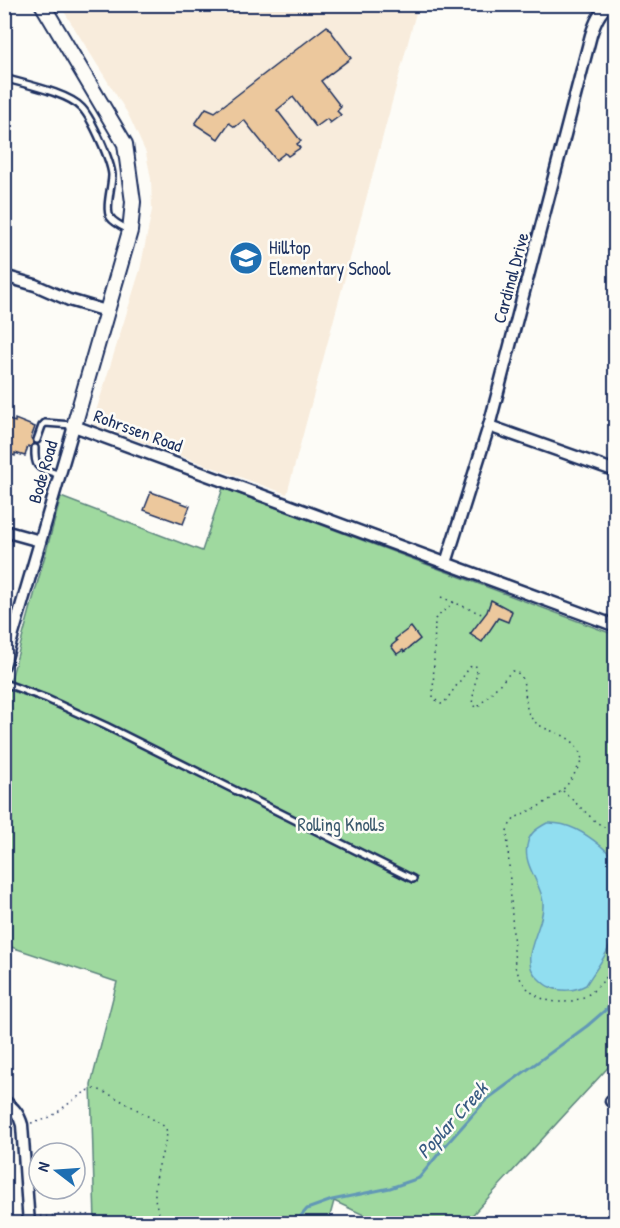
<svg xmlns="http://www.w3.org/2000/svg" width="620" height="1228" font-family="'Patrick Hand',sans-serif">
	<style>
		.built { fill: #f8ecdc }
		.green { fill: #9fd99f; stroke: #5d847e; stroke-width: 1.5 }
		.water { fill: #91def0; stroke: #6298b6; stroke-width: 1.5 }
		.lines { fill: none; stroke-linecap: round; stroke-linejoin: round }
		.stream { stroke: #6298b6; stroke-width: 3 }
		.building { fill: #ecc89d; stroke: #1b2f5e; stroke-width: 1.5 }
		.service-casing { stroke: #1b2f5e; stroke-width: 10 }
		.minor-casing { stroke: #1b2f5e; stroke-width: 15 }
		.tertiary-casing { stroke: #1b2f5e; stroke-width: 18 }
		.path { stroke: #1b2f5e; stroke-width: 1.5; stroke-dasharray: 1.5 4.5; stroke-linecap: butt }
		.service { stroke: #fdfcf7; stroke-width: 5 }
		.minor { stroke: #fdfcf7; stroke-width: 10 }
		.tertiary { stroke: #fdfcf7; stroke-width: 14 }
		.labels { text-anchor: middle; stroke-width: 5; stroke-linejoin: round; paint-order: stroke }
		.poi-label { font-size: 18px; fill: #1b2f5e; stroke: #fdfcf7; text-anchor: start }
		.street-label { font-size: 18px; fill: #1b2f5e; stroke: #fdfcf7 }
		.park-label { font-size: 18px; fill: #3c5a6e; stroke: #fdfcf7 }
		.water-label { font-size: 20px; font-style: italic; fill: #385b82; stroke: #fdfcf7 }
	</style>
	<rect width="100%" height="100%" fill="#fdfcf7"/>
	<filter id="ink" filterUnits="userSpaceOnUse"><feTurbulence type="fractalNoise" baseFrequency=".0167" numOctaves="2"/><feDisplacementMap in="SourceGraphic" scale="12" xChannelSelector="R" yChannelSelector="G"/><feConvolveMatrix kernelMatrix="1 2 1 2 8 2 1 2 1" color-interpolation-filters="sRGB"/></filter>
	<g filter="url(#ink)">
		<!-- built -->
		<polygon class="built" points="60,5 418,5 287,494 92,424 140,270 152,210 151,179 146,153 128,114"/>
		<!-- green -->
		<polygon class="green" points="223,488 615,635 615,1060 465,1223 381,1223 334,1201 328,1223 95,1223 91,1084 117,982 5,945 5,701 61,497 202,551"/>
		<!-- water -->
		<path class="water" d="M 547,823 C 568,822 585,833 601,846 C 605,850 611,854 614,859 C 617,864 617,920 615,928 C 612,949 597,967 586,985 C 575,991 561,992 550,987 C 546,986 542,982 539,979 C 515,959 545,929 543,902 C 541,883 523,865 527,846 C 529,833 536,829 547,823 Z"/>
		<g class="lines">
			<!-- stream -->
			<polyline class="stream" points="294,1224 307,1209 332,1200 390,1188 419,1178 445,1146 486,1100 587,1026 616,1001"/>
		</g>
		<!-- building -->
		<g class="building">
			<polygon points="327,26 351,58 321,81 341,107 337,111 341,115 330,123 327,119 316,127 293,97 277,110 301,141 297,144 300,148 288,156 285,153 276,160 244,120 235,127 229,123 218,139 195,124 206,108 215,112"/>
			<polygon points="6,419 15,422 15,419 35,427 31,438 34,443 30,447 28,446 25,456 15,453 15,456 7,453 8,450 4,449 4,425"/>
			<polygon points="151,492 190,506 183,524 144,510"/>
			<polygon points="491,600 512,611 508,622 498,618 482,642 470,634 487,612"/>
			<polygon points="411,627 420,639 404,652 403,650 397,654 391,646 397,641 395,639"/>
		</g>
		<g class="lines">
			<defs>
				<g id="service">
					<path d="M 4,78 C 24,84 69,93 82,108 C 92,119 111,161 112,175 C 112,186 105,208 110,217 C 114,223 123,227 129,230"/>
					<polyline points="37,440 42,426 45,423 72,425"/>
					<path d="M 35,448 C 34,471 40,467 60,475"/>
					<polyline points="4,683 47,699 106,726 413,879"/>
				</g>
				<g id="minor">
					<polyline points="4,276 35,285 69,300 106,311"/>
					<polyline points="489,426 616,471"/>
					<polyline points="4,531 40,541"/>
					<path d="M 446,563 L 489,426 L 591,35 C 595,23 599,12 610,4"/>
					<polyline points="4,665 74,426 616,626"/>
					<path d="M 4,1101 C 14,1108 19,1114 22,1125 L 29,1224"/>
					<polyline points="611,1101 616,1103"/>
				</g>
				<polyline id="tertiary" points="42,4 125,144 133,202 130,231 74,426"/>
			</defs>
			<!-- service casing -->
			<use href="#service" class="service-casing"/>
			<!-- minor casing -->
			<use href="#minor" class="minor-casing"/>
			<!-- tertiary casing -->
			<use href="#tertiary" class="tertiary-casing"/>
			<!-- path -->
			<g class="path">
				<polyline points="441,597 484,615"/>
				<path d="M 454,602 L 435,619 L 433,698 L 441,704 L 444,703 L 470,667 L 474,665 L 477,667 L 477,670 L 472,704 L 475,707 L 478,707 L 512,671 C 530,673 522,704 530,716 C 543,737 575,727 582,760 C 576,771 570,784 560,792 C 553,798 544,803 536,808 C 523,814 512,816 507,831 L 515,967 C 517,971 519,976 521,980 C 535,1004 567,1008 589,994 C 599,987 607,976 616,966"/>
				<polyline points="563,791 596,822 616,834"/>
				<path d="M 31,1123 C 52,1119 54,1114 71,1102 C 78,1097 87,1089 95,1089 C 104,1089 151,1118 161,1124 L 166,1128 L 167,1134 C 163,1154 154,1175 155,1196 C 155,1206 161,1214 161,1224"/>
				<polyline points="40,1216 43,1217 65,1214 93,1215"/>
			</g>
			<!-- service -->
			<use href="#service" class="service"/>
			<!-- minor -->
			<use href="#minor" class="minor"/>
			<!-- tertiary -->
			<use href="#tertiary" class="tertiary"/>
		</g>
	</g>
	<!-- icons -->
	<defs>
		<symbol id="school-disc" viewBox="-11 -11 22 22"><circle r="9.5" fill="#1f6fb2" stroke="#fdfcf7"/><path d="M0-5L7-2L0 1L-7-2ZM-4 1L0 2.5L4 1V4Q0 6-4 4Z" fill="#fff"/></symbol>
	</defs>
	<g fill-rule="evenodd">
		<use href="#school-disc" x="227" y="239" width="38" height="38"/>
	</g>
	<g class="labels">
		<!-- poi labels -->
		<g class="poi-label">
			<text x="269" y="254">Hilltop<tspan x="269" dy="21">Elementary School</tspan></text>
		</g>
		<!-- street labels -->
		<g class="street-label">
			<text transform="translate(511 278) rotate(-75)" y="6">Cardinal Drive</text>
			<text transform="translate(138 431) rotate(20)" y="6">Rohrssen Road</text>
			<text transform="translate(43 472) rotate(-74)" y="6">Bode Road</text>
		</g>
		<!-- park labels -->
		<g class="park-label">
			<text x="341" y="831">Rolling Knolls</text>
		</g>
		<!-- water labels -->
		<g class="water-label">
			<text transform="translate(452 1120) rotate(-48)" y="7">Poplar Creek</text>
		</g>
	</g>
	<!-- margin -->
	<rect width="620" height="1228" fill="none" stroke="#fdfcf7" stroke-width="24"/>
	<rect x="12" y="12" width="596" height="1204" fill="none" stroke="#1b2f5e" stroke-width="2" filter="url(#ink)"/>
	<!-- north arrow -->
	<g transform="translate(57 1171) rotate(287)"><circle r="28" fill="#fdfcf7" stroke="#a3aaba" stroke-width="1.5"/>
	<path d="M0-4.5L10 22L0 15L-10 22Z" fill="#1f6fb2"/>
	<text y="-9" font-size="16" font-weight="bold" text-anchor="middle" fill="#1b2f5e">N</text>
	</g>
</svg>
